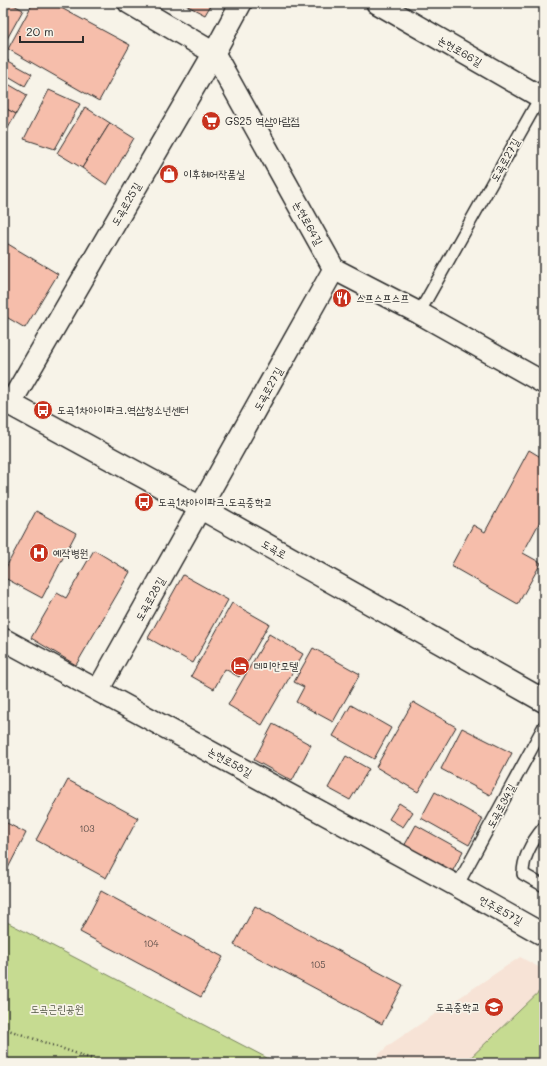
<svg xmlns="http://www.w3.org/2000/svg" width="547" height="1066" font-family="Mali,'Poor Story',sans-serif">
	<style>
		.built { fill: #f7e3d6 }
		.green { fill: #c6db91; stroke: #78835e }
		.building { fill: #f6beab; stroke: #2b2b2b }
		.lines { fill: none; stroke-linecap: round; stroke-linejoin: round }
		.lane-casing { stroke: #2b2b2b; stroke-width: 14 }
		.street-casing { stroke: #2b2b2b; stroke-width: 24 }
		.secondary-casing { stroke: #2b2b2b; stroke-width: 25 }
		.path { stroke: #2b2b2b; stroke-width: 2.5; stroke-dasharray: 1 3; stroke-linecap: butt }
		.lane { stroke: #f7f3e8; stroke-width: 11 }
		.street { stroke: #f7f3e8; stroke-width: 21 }
		.secondary { stroke: #f7f3e8; stroke-width: 22 }
		.labels { text-anchor: middle; stroke-width: 3.5; stroke-linejoin: round; paint-order: stroke }
		.number-label { font-size: 9px; fill: #5e504b }
		.street-label { font-size: 11px; fill: #2b2b2b; stroke: #f7f3e8 }
		.poi-label { font-size: 11px; fill: #2b2b2b; stroke: #f7f3e8; text-anchor: start }
		.park-label { font-size: 11px; fill: #525744; stroke: #f7f3e8 }
	</style>
	<rect width="100%" height="100%" fill="#f7f3e8"/>
	<filter id="ink" filterUnits="userSpaceOnUse"><feTurbulence type="fractalNoise" baseFrequency=".025" numOctaves="2"/><feDisplacementMap in="SourceGraphic" scale="8" xChannelSelector="R" yChannelSelector="G"/><feConvolveMatrix kernelMatrix="1 2 1 2 8 2 1 2 1" color-interpolation-filters="sRGB"/></filter>
	<g filter="url(#ink)">
		<!-- built -->
		<polygon class="built" points="520,957 544,970 544,1063 370,1063 389,1045"/>
		<!-- green -->
		<g class="green">
			<polygon points="3,920 269,1059 275,1063 3,1063"/>
			<polygon points="544,987 544,1063 465,1063"/>
		</g>
		<!-- building -->
		<g class="building">
			<polygon points="10,3 23,10 3,46 3,16"/>
			<polygon points="33,3 52,3 130,45 99,101 8,49"/>
			<polygon points="182,3 212,3 205,15"/>
			<polygon points="3,58 32,74 25,86 3,73"/>
			<polygon points="3,81 27,95 16,114 3,107"/>
			<polygon points="49,90 80,104 55,149 24,139"/>
			<polygon points="3,107 16,114 3,137"/>
			<polygon points="85,107 110,123 82,168 57,153"/>
			<polygon points="110,123 134,138 107,185 82,168"/>
			<polygon points="3,241 58,274 25,328 3,315"/>
			<polygon points="529,450 544,459 544,514 523,553 541,563 518,604 451,566 473,525 485,532"/>
			<polygon points="36,511 76,533 42,598 3,577 3,573"/>
			<polygon points="94,550 130,572 76,665 31,638 57,593 66,598"/>
			<polygon points="183,575 228,600 193,663 148,638"/>
			<polygon points="232,603 269,624 239,677 225,669 214,689 191,676"/>
			<polygon points="269,634 303,654 262,725 228,705"/>
			<polygon points="313,648 360,674 333,722 296,702 304,687 294,682"/>
			<polygon points="413,702 456,727 418,792 376,767"/>
			<polygon points="351,705 391,728 374,759 333,736"/>
			<polygon points="273,724 311,745 292,781 254,760"/>
			<polygon points="462,728 512,753 490,795 441,769"/>
			<polygon points="346,756 369,769 350,800 328,788"/>
			<polygon points="68,780 138,818 106,878 36,840"/>
			<polygon points="435,792 483,819 469,845 421,818"/>
			<polygon points="399,803 413,812 403,827 389,819"/>
			<polygon points="3,821 26,833 5,874 3,873"/>
			<polygon points="416,825 463,851 451,874 403,848"/>
			<polygon points="101,891 223,957 201,997 80,932"/>
			<polygon points="255,906 403,985 382,1024 234,945"/>
		</g>
		<g class="lines">
			<defs>
				<g id="lane">
					<polyline points="419,313 542,94"/>
					<path d="M 544,827 C 533,840 523,857 523,874 L 544,886"/>
					<polyline points="457,886 544,726"/>
				</g>
				<g id="street">
					<polyline points="129,3 214,53 334,269 419,313 544,383"/>
					<polyline points="377,3 544,99"/>
					<polyline points="10,404 214,53 241,3"/>
					<polyline points="3,639 457,886 544,935"/>
					<polyline points="98,690 334,269"/>
				</g>
				<polyline id="secondary" points="3,400 201,508 544,701"/>
			</defs>
			<!-- lane casing -->
			<use href="#lane" class="lane-casing"/>
			<!-- street casing -->
			<use href="#street" class="street-casing"/>
			<!-- secondary casing -->
			<use href="#secondary" class="secondary-casing"/>
			<!-- path -->
			<polyline class="path" points="3,1028 104,1063"/>
			<!-- lane -->
			<use href="#lane" class="lane"/>
			<!-- street -->
			<use href="#street" class="street"/>
			<!-- secondary -->
			<use href="#secondary" class="secondary"/>
		</g>
	</g>
	<!-- icons -->
	<defs>
		<symbol id="supermarket-disc" viewBox="-11 -11 22 22"><circle r="9.5" fill="#c8321e" stroke="#f7f3e8"/><path d="M-6-5.5h2.5l.6 2H6L4.5 2H-2.5L-4.4-4H-6ZM-1.5 3.2a1.3 1.3 0 1 0 .1 0ZM3 3.2a1.3 1.3 0 1 0 .1 0Z" fill="#fff"/></symbol>
		<symbol id="shop-disc" viewBox="-11 -11 22 22"><circle r="9.5" fill="#c8321e" stroke="#f7f3e8"/><path d="M-5-2.5h2.3a2.7 3.5 0 0 1 5.4 0H5L5.5 6h-11ZM-1.5-2.5h3a1.5 2.3 0 0 0-3 0Z" fill="#fff"/></symbol>
		<symbol id="restaurant-disc" viewBox="-11 -11 22 22"><circle r="9.5" fill="#c8321e" stroke="#f7f3e8"/><path d="M-5-6h1v4h1v-4h1v4h1v-4h1v5L-1.5 .5V6h-2V.5L-5-1ZM5-6V6H3V1.5H1.5Q1.5-4 5-6Z" fill="#fff"/></symbol>
		<symbol id="bus-disc" viewBox="-11 -11 22 22"><circle r="9.5" fill="#c8321e" stroke="#f7f3e8"/><path d="M-5-6H5V4H4V6H2V4H-2V6H-4V4H-5ZM-3.5-4V0h7V-4ZM-3.5 1.2v1.5H-2V1.2ZM2 1.2v1.5H3.5V1.2Z" fill="#fff"/></symbol>
		<symbol id="hospital-disc" viewBox="-11 -11 22 22"><circle r="9.5" fill="#c8321e" stroke="#f7f3e8"/><path d="M-5-5h3v3.5h4V-5h3V5h-3V1.5h-4V5h-3Z" fill="#fff"/></symbol>
		<symbol id="hotel-disc" viewBox="-11 -11 22 22"><circle r="9.5" fill="#c8321e" stroke="#f7f3e8"/><path d="M-6-4.5h1.5V1H6V5H4.5V3h-9V5H-6ZM-4 0a1.8 1.8 0 1 1 3.6 0ZM.5 0V-2.5h3Q6-2.5 6 0Z" fill="#fff"/></symbol>
		<symbol id="school-disc" viewBox="-11 -11 22 22"><circle r="9.5" fill="#c8321e" stroke="#f7f3e8"/><path d="M0-5L7-2L0 1L-7-2ZM-4 1L0 2.5L4 1V4Q0 6-4 4Z" fill="#fff"/></symbol>
	</defs>
	<g fill-rule="evenodd">
		<use href="#supermarket-disc" x="200" y="110" width="22" height="22"/>
		<use href="#shop-disc" x="158" y="163" width="22" height="22"/>
		<use href="#restaurant-disc" x="331" y="287" width="22" height="22"/>
		<use href="#bus-disc" x="32" y="399" width="22" height="22"/>
		<use href="#bus-disc" x="133" y="491" width="22" height="22"/>
		<use href="#hospital-disc" x="28" y="542" width="22" height="22"/>
		<use href="#hotel-disc" x="229" y="655" width="22" height="22"/>
		<use href="#school-disc" x="483" y="996" width="22" height="22"/>
	</g>
	<g class="labels">
		<!-- number labels -->
		<g class="number-label">
			<text x="87" y="832">103</text>
			<text x="151" y="947">104</text>
			<text x="318" y="968">105</text>
		</g>
		<!-- street labels -->
		<g class="street-label">
			<text transform="translate(460 51) rotate(30)" y="4">논현로66길</text>
			<text transform="translate(505 160) rotate(-61)" y="4">도곡로27길</text>
			<text transform="translate(126 204) rotate(-60)" y="4">도곡로25길</text>
			<text transform="translate(308 223) rotate(61)" y="4">논현로64길</text>
			<text transform="translate(268 389) rotate(-61)" y="4">도곡로27길</text>
			<text transform="translate(274 549) rotate(29)" y="4">도곡로</text>
			<text transform="translate(150 599) rotate(-61)" y="4">도곡로28길</text>
			<text transform="translate(230 762) rotate(29)" y="4">논현로58길</text>
			<text transform="translate(501 806) rotate(-62)" y="4">도곡로34길</text>
			<text transform="translate(501 910) rotate(29)" y="4">언주로57길</text>
		</g>
		<!-- poi labels -->
		<g class="poi-label">
			<text x="225" y="125">GS25 역삼아람점</text>
			<text x="183" y="178">이후헤어작품실</text>
			<text x="356" y="302">스프스프스프</text>
			<text x="57" y="414">도곡1차아이파크.역삼청소년센터</text>
			<text x="158" y="506">도곡1차아이파크.도곡중학교</text>
			<text x="53" y="557">예작병원</text>
			<text x="254" y="670">데미안모텔</text>
			<text x="480" y="1011" text-anchor="end">도곡중학교</text>
		</g>
		<!-- park labels -->
		<g class="park-label">
			<text x="57" y="1013">도곡근린공원</text>
		</g>
	</g>
	<!-- margin -->
	<rect width="547" height="1066" fill="none" stroke="#f7f3e8" stroke-width="16"/>
	<rect x="8" y="8" width="531" height="1050" fill="none" stroke="#2b2b2b" stroke-width="1.5" filter="url(#ink)"/>
	<!-- scale -->
	<path d="M20 36v6h63v-6" fill="none" stroke="#2b2b2b" stroke-width="2"/>
	<text x="26" y="36" font-size="12" fill="#2b2b2b" stroke="#f7f3e8" stroke-width="3" paint-order="stroke">20 m</text>
</svg>
